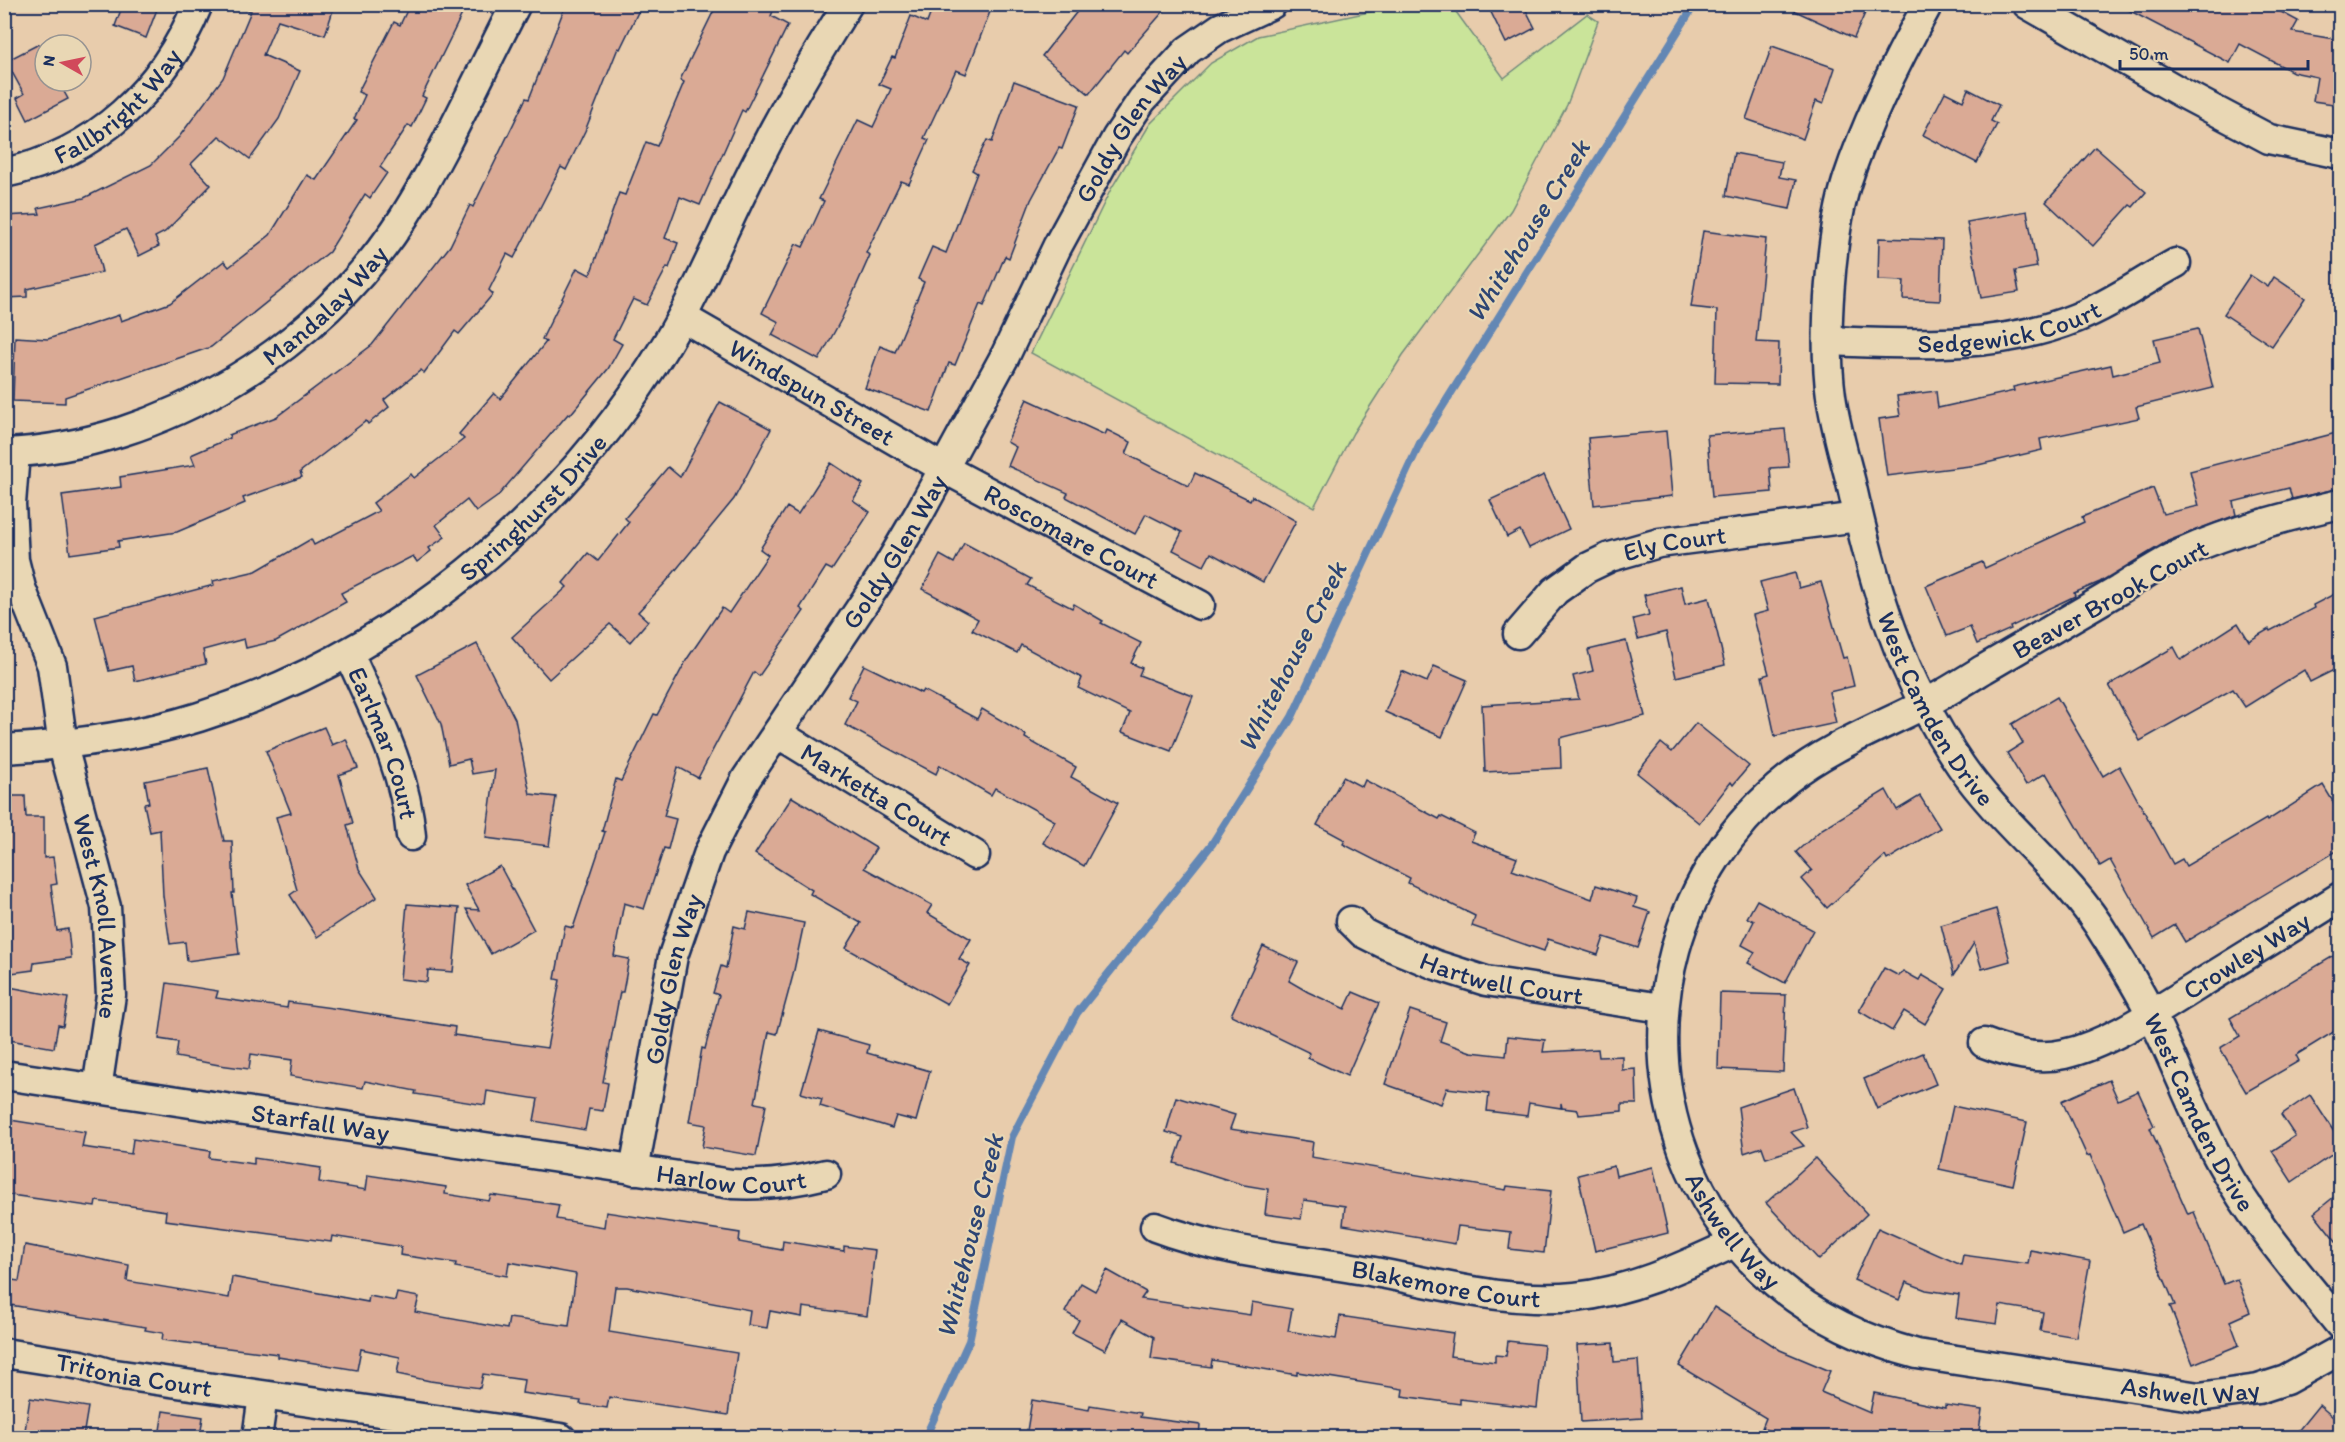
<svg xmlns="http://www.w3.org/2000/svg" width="2345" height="1442" font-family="Itim,sans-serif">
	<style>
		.green { fill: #cae49a; stroke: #728a7c; stroke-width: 1.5 }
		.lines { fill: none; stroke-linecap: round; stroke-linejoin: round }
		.stream { stroke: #6487b4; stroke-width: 8 }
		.building { fill: #daaa95; stroke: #1b2f5e; stroke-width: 1.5 }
		.minor-casing { stroke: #1b2f5e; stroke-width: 33 }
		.minor { stroke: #e9d7b4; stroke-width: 28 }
		.labels { text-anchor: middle; stroke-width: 4.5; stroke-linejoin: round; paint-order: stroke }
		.street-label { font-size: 26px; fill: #1b2f5e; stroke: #e9d7b4 }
		.water-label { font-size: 27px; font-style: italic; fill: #2d4574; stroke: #e9d7b4 }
	</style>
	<rect width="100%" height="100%" fill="#e8ccac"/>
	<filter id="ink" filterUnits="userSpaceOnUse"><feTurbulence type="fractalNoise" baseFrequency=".0167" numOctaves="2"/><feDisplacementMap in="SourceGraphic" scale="12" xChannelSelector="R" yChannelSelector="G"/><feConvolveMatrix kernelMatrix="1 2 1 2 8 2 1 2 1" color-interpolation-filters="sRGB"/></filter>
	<g filter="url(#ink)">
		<!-- green -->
		<polygon class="green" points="1401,5 1451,5 1504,78 1587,14 1598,21 1567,105 1511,210 1403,355 1353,433 1314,507 1031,353 1111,189 1150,124 1211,63 1258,36"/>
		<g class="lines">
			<!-- stream -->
			<polyline class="stream" points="925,1438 969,1341 1012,1137 1077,1013 1212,844 1292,717 1421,441 1695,4"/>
		</g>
		<!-- building -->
		<g class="building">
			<polygon points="123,4 159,4 146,38 115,26"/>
			<polygon points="243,4 335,4 325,35 278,20 263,55 300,71 279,119 250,159 219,136 191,164 211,185 165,232 155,237 159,246 139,256 126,229 95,244 102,272 27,289 27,297 4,298 4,216 40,214 38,208 84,198 151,165 179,137 223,78 251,11 242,9"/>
			<polygon points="410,4 467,4 422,96 426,98 412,127 408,125 380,167 387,173 370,198 365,194 329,252 211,347 65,397 65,403 13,401 15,337 48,339 119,315 121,321 170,303 224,261 229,267 270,235 307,175 316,180 357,120 354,119 365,95 358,92 394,22 400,25"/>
			<polygon points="566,4 642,4 620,49 618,48 585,131 566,170 561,167 514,258 507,254 489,290 493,294 459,334 455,331 424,373 421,370 384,400 389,407 368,424 366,421 300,472 302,477 243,498 245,503 177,532 118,541 119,547 70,554 62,495 121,487 120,477 195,465 191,455 230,438 229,435 276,417 372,345 450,246 470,205 473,207 526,98 529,99"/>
			<polygon points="717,4 776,4 771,16 788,25 745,112 742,110 700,205 680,197 665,238 678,243 669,268 667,267 647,305 633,299 613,339 622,344 608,369 570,415 568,414 497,497 476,512 467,500 436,525 445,537 429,548 431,551 417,562 413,556 341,593 346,602 276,641 246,648 244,639 203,650 206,664 135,681 132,666 109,671 95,616 214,585 213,581 256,571 311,539 314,545 379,511 373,503 411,474 414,478 464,439 459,434 494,393 500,399 546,342 542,339 577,268 590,275 619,193 625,195 646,142 657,146 684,82 680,80"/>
			<polygon points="934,4 993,4 966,74 956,70 924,138 929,140 909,184 901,181 866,253 870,255 842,318 819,360 772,335 779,322 762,313 796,244 803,247 824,201 819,199 858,120 873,127 891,89 879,84 892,57 895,58 911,16 927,23"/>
			<polygon points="1083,4 1170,4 1127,53 1124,50 1089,94 1042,56"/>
			<polygon points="1487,4 1523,4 1535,28 1506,43"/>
			<polygon points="1780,4 1869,4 1854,38"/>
			<polygon points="2117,4 2266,4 2298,21 2292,32 2340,40 2340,105 2313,101 2317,77 2293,72 2240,44 2230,63"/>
			<polygon points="39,44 45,55 45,81 58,81 68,99 28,120 17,98 24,94 6,61"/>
			<polygon points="1772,46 1835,68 1823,104 1816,101 1803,139 1746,119"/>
			<polygon points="1014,81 1079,105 1062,149 1059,148 1031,200 1009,258 1005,256 984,306 980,304 955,365 949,363 931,412 865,388 880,346 895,352 924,282 918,279 932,247 946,253 977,173 972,170 987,140 992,142"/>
			<polygon points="1968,89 1999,105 1991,121 1997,124 1977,163 1923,135 1945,92 1963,101"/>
			<polygon points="2095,147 2146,192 2133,207 2130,205 2093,246 2046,202"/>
			<polygon points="1734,153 1782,162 1779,177 1796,180 1790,209 1726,196"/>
			<polygon points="2027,211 2037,267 2015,271 2019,292 1981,298 1967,222"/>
			<polygon points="1703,231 1766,239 1756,342 1779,343 1778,384 1715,383 1717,310 1691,307"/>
			<polygon points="1879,238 1942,240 1940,301 1903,299 1904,281 1878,280"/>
			<polygon points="2250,275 2268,287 2274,277 2305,298 2272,346 2224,314"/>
			<polygon points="2198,329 2213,388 2136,407 2139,418 2040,439 2042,450 1978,465 1887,476 1879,419 1900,416 1897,396 1936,391 1938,408 2014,391 2013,387 2111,365 2113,375 2160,363 2154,339"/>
			<polygon points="1027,399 1105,435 1107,430 1131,442 1126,454 1189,486 1195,473 1250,500 1252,496 1296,521 1263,582 1211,553 1204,566 1173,550 1182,532 1146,514 1135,534 1066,497 1068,493 1008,466 1016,447 1007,442"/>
			<polygon points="720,402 771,429 734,499 666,582 638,612 648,621 630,642 610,624 549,679 512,637 567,587 563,583 588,553 598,561 629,522 625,518 668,467 680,477"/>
			<polygon points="1785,429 1789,467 1770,468 1772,492 1712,497 1707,435"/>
			<polygon points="1666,431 1672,496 1594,505 1588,438"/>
			<polygon points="2340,432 2340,488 2292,499 2289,488 2233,502 2236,515 2168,541 2100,582 2074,593 2075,596 2010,627 2011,629 1977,644 1970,627 1947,636 1926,586 1982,562 1985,568 2084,522 2082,517 2153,488 2163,514 2199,506 2190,471"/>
			<polygon points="831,463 863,484 853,500 870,512 832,570 826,567 800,608 804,611 759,676 754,672 698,778 678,767 664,816 676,819 668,849 664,848 644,909 624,903 614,956 629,959 623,992 620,992 603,1082 608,1083 603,1111 589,1109 585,1130 534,1121 538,1099 487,1091 485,1105 415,1094 416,1091 365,1081 363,1088 290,1076 292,1060 251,1054 249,1069 219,1065 176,1057 178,1042 159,1039 167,983 218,991 216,998 287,1008 288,1002 347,1010 455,1027 454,1035 547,1048 560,980 555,979 565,926 573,928 605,832 602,831 616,779 621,781 654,714 657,715 687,659 722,608 729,613 768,555 760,549 787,507 798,514"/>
			<polygon points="1544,475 1569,529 1529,548 1520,530 1507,537 1490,500"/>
			<polygon points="964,543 1031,579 1027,585 1072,608 1074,604 1103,621 1101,623 1141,643 1131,663 1142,668 1139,675 1193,696 1171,751 1122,732 1130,713 1078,688 1082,678 1021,645 1017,653 972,630 978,619 922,589 940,555 954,563"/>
			<polygon points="1795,573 1799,588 1821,582 1843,658 1847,657 1854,686 1829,692 1836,723 1775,736 1762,676 1769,674 1753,615 1768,611 1760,582"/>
			<polygon points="1681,586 1685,604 1709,598 1725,665 1676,677 1666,632 1638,639 1633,619 1649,615 1644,595"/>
			<polygon points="2340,591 2340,667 2310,682 2304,670 2245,707 2233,689 2140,741 2109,685 2174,647 2181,660 2238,623 2249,641 2269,629 2270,631 2314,608 2313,605"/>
			<polygon points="1626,641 1645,716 1560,738 1561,768 1485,772 1482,705 1579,699 1573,676 1593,671 1588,650"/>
			<polygon points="477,644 515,719 530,794 556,797 549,846 486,838 495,770 472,774 469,759 449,764 441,724 417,675"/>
			<polygon points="864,665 921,693 923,690 977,719 982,709 1026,735 1025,738 1076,767 1071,777 1118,803 1084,866 1043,843 1055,821 995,788 991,795 940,765 936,774 845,725 857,701 848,697"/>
			<polygon points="1434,666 1467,680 1442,737 1385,712 1402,671 1427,682"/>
			<polygon points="2057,697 2103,776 2119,766 2173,864 2182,859 2186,866 2266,819 2267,821 2323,785 2340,813 2340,849 2185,942 2175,925 2154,938 2110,860 2100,866 2046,773 2026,785 2007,753 2023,743 2012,724"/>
			<polygon points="1696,723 1749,766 1733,785 1731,782 1699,823 1637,773 1661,743 1672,752"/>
			<polygon points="324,727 332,745 346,739 358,768 339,775 353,823 347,825 359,869 377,897 317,937 290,895 297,890 276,817 291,813 266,751"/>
			<polygon points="208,768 224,841 232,841 234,893 232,893 239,954 187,961 185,942 170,944 163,896 160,830 150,832 144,804 149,803 145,781"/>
			<polygon points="1343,777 1362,787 1365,780 1439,819 1441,816 1475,833 1471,841 1517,858 1512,870 1592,899 1596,885 1637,898 1634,907 1650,912 1638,948 1604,937 1598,955 1548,939 1544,951 1472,926 1475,916 1408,883 1410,878 1343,844 1345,840 1317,825"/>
			<polygon points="1886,790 1897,810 1920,796 1940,828 1887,860 1885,856 1827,908 1802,879 1812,870 1796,852 1822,829"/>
			<polygon points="4,796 25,796 26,817 44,817 44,858 53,857 57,884 51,885 57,931 68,929 71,958 34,963 33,970 4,974"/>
			<polygon points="792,797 876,848 864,868 932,905 927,913 971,939 959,959 970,965 947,1004 846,948 861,923 810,894 812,890 755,854"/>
			<polygon points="500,866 534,930 491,954 466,909 479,910 465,885"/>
			<polygon points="1757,900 1813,930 1785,983 1748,963 1755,952 1742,945 1754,921 1747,918"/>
			<polygon points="407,904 459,908 453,972 428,970 427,982 400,979"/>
			<polygon points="1996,909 2010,961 1982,969 1974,943 1954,975 1941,925"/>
			<polygon points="749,912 804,923 793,975 777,1034 769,1032 755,1103 766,1105 756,1156 702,1147 706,1125 689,1122 702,1048 705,1049 719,995 713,993 721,966 726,968 734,926 745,929"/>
			<polygon points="1263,946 1298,962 1289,981 1308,992 1345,1009 1353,992 1379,1003 1347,1076 1308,1058 1310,1053 1231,1015"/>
			<polygon points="2340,952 2340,1028 2296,1055 2299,1061 2246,1092 2220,1048 2240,1036 2230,1018"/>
			<polygon points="1884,968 1899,976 1903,971 1919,980 1922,975 1946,989 1925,1024 1904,1011 1892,1031 1859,1011"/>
			<polygon points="4,986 68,998 63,1026 58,1025 54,1048 4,1039"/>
			<polygon points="1720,993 1786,995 1783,1072 1718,1069"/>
			<polygon points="1410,1010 1446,1022 1440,1041 1471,1052 1506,1056 1508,1036 1545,1040 1543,1052 1598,1049 1599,1057 1622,1056 1622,1070 1636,1069 1637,1104 1622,1104 1622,1111 1579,1115 1578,1110 1562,1108 1561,1103 1561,1108 1529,1103 1527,1116 1487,1111 1489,1093 1447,1088 1441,1104 1385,1084"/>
			<polygon points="819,1031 869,1045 867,1053 930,1071 916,1121 896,1116 892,1128 820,1106 822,1099 801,1093"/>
			<polygon points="1923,1053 1936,1084 1877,1109 1864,1079"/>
			<polygon points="2109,1080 2118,1100 2138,1091 2154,1126 2150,1128 2188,1214 2194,1212 2224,1284 2237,1279 2250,1312 2230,1321 2239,1345 2193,1364 2170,1306 2175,1305 2141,1224 2123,1232 2090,1155 2087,1156 2062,1101"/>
			<polygon points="1794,1088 1807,1127 1791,1132 1804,1146 1766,1158 1762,1147 1744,1153 1738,1107"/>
			<polygon points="2310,1095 2340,1141 2340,1149 2292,1182 2272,1151 2295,1136 2281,1115"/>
			<polygon points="1176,1097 1235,1115 1230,1129 1313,1142 1311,1157 1506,1190 1507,1186 1551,1191 1544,1253 1509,1249 1511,1232 1458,1226 1455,1244 1343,1225 1345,1206 1304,1200 1301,1219 1265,1214 1268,1189 1244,1185 1174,1163 1183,1137 1166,1132"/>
			<polygon points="1953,1106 2027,1122 2013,1185 1939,1169"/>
			<polygon points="10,1120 85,1132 82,1147 131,1154 133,1139 210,1151 209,1158 254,1164 254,1158 321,1168 319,1182 366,1190 368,1175 446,1187 445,1194 489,1201 491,1195 559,1205 556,1219 604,1227 606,1212 740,1233 739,1242 782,1250 783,1241 844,1251 844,1246 875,1250 867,1316 803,1307 802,1317 770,1311 767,1328 748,1325 750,1310 627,1287 615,1287 609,1332 737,1353 728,1415 609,1397 607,1408 580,1404 581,1401 522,1393 524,1380 483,1374 480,1388 430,1381 397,1374 400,1357 361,1349 357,1370 278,1357 278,1354 162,1340 163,1333 145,1330 146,1327 4,1304 4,1279 19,1281 25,1245 129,1265 127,1281 229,1298 232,1277 368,1302 369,1296 395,1301 397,1293 419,1297 415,1312 507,1329 509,1318 569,1326 576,1274 509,1262 507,1276 455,1267 456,1263 400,1255 401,1247 332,1236 331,1242 165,1220 166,1211 96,1201 95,1207 4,1194 4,1149"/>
			<polygon points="1815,1158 1867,1214 1819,1260 1766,1203"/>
			<polygon points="1614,1166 1616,1176 1653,1167 1668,1233 1595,1251 1578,1175"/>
			<polygon points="2340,1192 2340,1246 2314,1213"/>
			<polygon points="1878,1228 1961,1265 1963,1255 2028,1264 2030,1250 2090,1261 2076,1337 2040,1331 2043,1312 2000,1305 1997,1324 1956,1318 1959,1295 1926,1290 1906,1282 1899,1300 1854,1280"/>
			<polygon points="1107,1270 1146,1292 1141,1299 1250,1315 1252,1302 1292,1309 1288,1331 1336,1339 1340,1316 1453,1333 1450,1356 1495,1362 1495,1355 1506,1356 1508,1341 1544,1345 1537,1408 1460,1399 1460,1404 1402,1396 1403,1389 1297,1372 1297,1375 1212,1360 1211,1367 1151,1359 1154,1337 1122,1319 1105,1350 1072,1333 1079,1320 1065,1312 1081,1283 1095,1291"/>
			<polygon points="1714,1307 1780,1350 1830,1371 1821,1392 1870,1413 1874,1393 1945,1408 1945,1405 1982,1410 1978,1437 1783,1437 1762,1428 1766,1418 1679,1366"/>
			<polygon points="1613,1343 1614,1362 1638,1360 1642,1418 1581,1422 1577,1345"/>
			<polygon points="30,1398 88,1407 83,1437 24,1437"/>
			<polygon points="1032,1400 1089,1410 1090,1405 1141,1413 1140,1417 1200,1425 1199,1437 1026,1437"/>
			<polygon points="2319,1405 2340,1423 2340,1437 2293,1437"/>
			<polygon points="163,1411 203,1417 200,1437 159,1437"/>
		</g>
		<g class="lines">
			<defs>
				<g id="minor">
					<path id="s1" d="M 1928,4 C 1897,60 1867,120 1847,181 C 1830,236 1823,339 1831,396 C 1835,425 1844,455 1851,483 C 1874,587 1900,677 1961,766 C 2004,828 2068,873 2106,937 C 2122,962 2138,988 2151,1014 C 2176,1063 2194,1115 2221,1163 C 2253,1222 2298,1273 2340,1325"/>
					<polyline points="2027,4 2182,93 2269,139 2340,154"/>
					<path id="s2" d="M 4,173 C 96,154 164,89 198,4"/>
					<path id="s3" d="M 682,317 L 943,468 L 1200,605"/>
					<path id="s4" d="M 1829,341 C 1912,344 1997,350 2076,318 C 2111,304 2143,281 2176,263"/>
					<path id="s5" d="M 4,453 C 162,446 319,349 404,217 C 446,150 479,75 516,4"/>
					<path id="s6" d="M 15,453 L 11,504 L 14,560 L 21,588 L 52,666 L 63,746 L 106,907 L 111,995 L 97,1089"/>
					<path id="s7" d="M 2340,504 C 2288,516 2233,530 2184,552 C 2162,562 2140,577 2119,590 C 2074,616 2029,643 1984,669 C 1963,682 1941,696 1919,707 C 1875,729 1827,748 1788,779 C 1676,867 1634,1020 1684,1153 C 1724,1259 1810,1326 1917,1354 L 2199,1397 L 2258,1389 L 2286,1380 L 2340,1350"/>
					<path id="s8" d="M 1518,634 L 1555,591 L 1587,568 L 1610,557 L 1659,543 L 1858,517"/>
					<path id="s9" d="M 349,654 C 375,712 406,771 411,836"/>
					<path id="s10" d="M 777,733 L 975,855"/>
					<path id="s11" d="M 4,749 C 70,745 136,737 199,717 C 395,655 561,518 667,343 C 703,283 728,217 761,155 C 787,103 817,54 848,4"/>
					<path id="s12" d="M 1351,921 L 1363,933 L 1387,945 L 1436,965 L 1486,981 L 1662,1008"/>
					<path id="s13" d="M 1984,1043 C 2010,1053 2036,1060 2064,1054 C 2109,1044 2158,1010 2197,986 C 2245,956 2293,927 2340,897"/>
					<path id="s14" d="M 4,1075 L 732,1184 C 765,1186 794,1182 826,1174"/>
					<path id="s15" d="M 634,1170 L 673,956 L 709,852 L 746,779 L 884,573 L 920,512 L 1005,356 L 1057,247 L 1117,137 L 1142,100 L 1188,50 L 1220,28 L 1272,4"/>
					<path id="s16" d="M 1155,1227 C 1221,1252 1294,1258 1364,1270 C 1432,1282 1506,1304 1575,1297 C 1632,1291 1682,1267 1734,1243"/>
					<path id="s17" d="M 4,1353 L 81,1365 L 108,1373 L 561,1438"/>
					<polyline points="257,1438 263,1396"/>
				</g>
			</defs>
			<!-- minor casing -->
			<use href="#minor" class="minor-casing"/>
			<!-- minor -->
			<use href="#minor" class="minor"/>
		</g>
	</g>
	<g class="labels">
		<!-- street labels -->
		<g class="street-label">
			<text dy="9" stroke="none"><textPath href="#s2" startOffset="135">Fallbright Way</textPath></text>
			<text dy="9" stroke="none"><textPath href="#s15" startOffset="1167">Goldy Glen Way</textPath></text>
			<text dy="9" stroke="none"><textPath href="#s5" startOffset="362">Mandalay Way</textPath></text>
			<text dy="9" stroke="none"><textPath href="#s4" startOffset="182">Sedgewick Court</textPath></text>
			<text dy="9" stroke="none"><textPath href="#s3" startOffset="150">Windspun Street</textPath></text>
			<text dy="9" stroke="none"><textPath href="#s11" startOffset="597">Springhurst Drive</textPath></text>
			<text dy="9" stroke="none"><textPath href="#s3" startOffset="447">Roscomare Court</textPath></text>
			<text dy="9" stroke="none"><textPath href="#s8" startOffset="188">Ely Court</textPath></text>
			<text dy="9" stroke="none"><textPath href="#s15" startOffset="681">Goldy Glen Way</textPath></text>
			<text transform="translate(2110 599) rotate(-29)" y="9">Beaver Brook Court</text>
			<text dy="9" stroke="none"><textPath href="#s1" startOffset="744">West Camden Drive</textPath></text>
			<text dy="9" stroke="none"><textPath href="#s9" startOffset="96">Earlmar Court</textPath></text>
			<text dy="9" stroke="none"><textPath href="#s10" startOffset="117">Marketta Court</textPath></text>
			<text dy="9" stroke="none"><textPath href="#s6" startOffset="476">West Knoll Avenue</textPath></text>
			<text dy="9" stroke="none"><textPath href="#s13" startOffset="290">Crowley Way</textPath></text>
			<text dy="9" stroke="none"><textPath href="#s12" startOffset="164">Hartwell Court</textPath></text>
			<text dy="9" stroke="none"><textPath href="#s15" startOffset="195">Goldy Glen Way</textPath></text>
			<text dy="9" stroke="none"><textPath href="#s1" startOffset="1230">West Camden Drive</textPath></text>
			<text dy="9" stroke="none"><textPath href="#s14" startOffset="320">Starfall Way</textPath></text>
			<text dy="9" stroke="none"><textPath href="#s14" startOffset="735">Harlow Court</textPath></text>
			<text dy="9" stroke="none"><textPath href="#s7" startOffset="1128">Ashwell Way</textPath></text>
			<text dy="9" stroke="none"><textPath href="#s16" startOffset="297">Blakemore Court</textPath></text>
			<text dy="9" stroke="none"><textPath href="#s17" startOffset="132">Tritonia Court</textPath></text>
			<text dy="9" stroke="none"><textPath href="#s7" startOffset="1632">Ashwell Way</textPath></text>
		</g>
		<!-- water labels -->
		<g class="water-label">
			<text transform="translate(1528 231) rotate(-58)" y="9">Whitehouse Creek</text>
			<text transform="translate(1292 657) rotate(-63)" y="9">Whitehouse Creek</text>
			<text transform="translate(970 1236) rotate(-76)" y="9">Whitehouse Creek</text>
		</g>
	</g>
	<!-- margin -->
	<rect width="2345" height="1442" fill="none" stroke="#e9d7b4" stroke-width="24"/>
	<rect x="12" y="12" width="2321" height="1418" fill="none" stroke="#1b2f5e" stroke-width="2" filter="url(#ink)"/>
	<!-- north arrow -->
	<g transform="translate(63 63) rotate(279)"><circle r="28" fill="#e9d7b4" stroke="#979492" stroke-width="1.5"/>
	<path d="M0-4.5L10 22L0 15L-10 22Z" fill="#d1495b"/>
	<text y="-9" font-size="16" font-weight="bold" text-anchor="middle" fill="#1b2f5e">N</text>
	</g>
	<!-- scale -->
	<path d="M2120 60v9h188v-9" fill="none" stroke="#1b2f5e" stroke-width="3"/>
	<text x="2129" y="60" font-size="18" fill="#1b2f5e" stroke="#e9d7b4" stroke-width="4.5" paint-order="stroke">50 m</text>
</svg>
